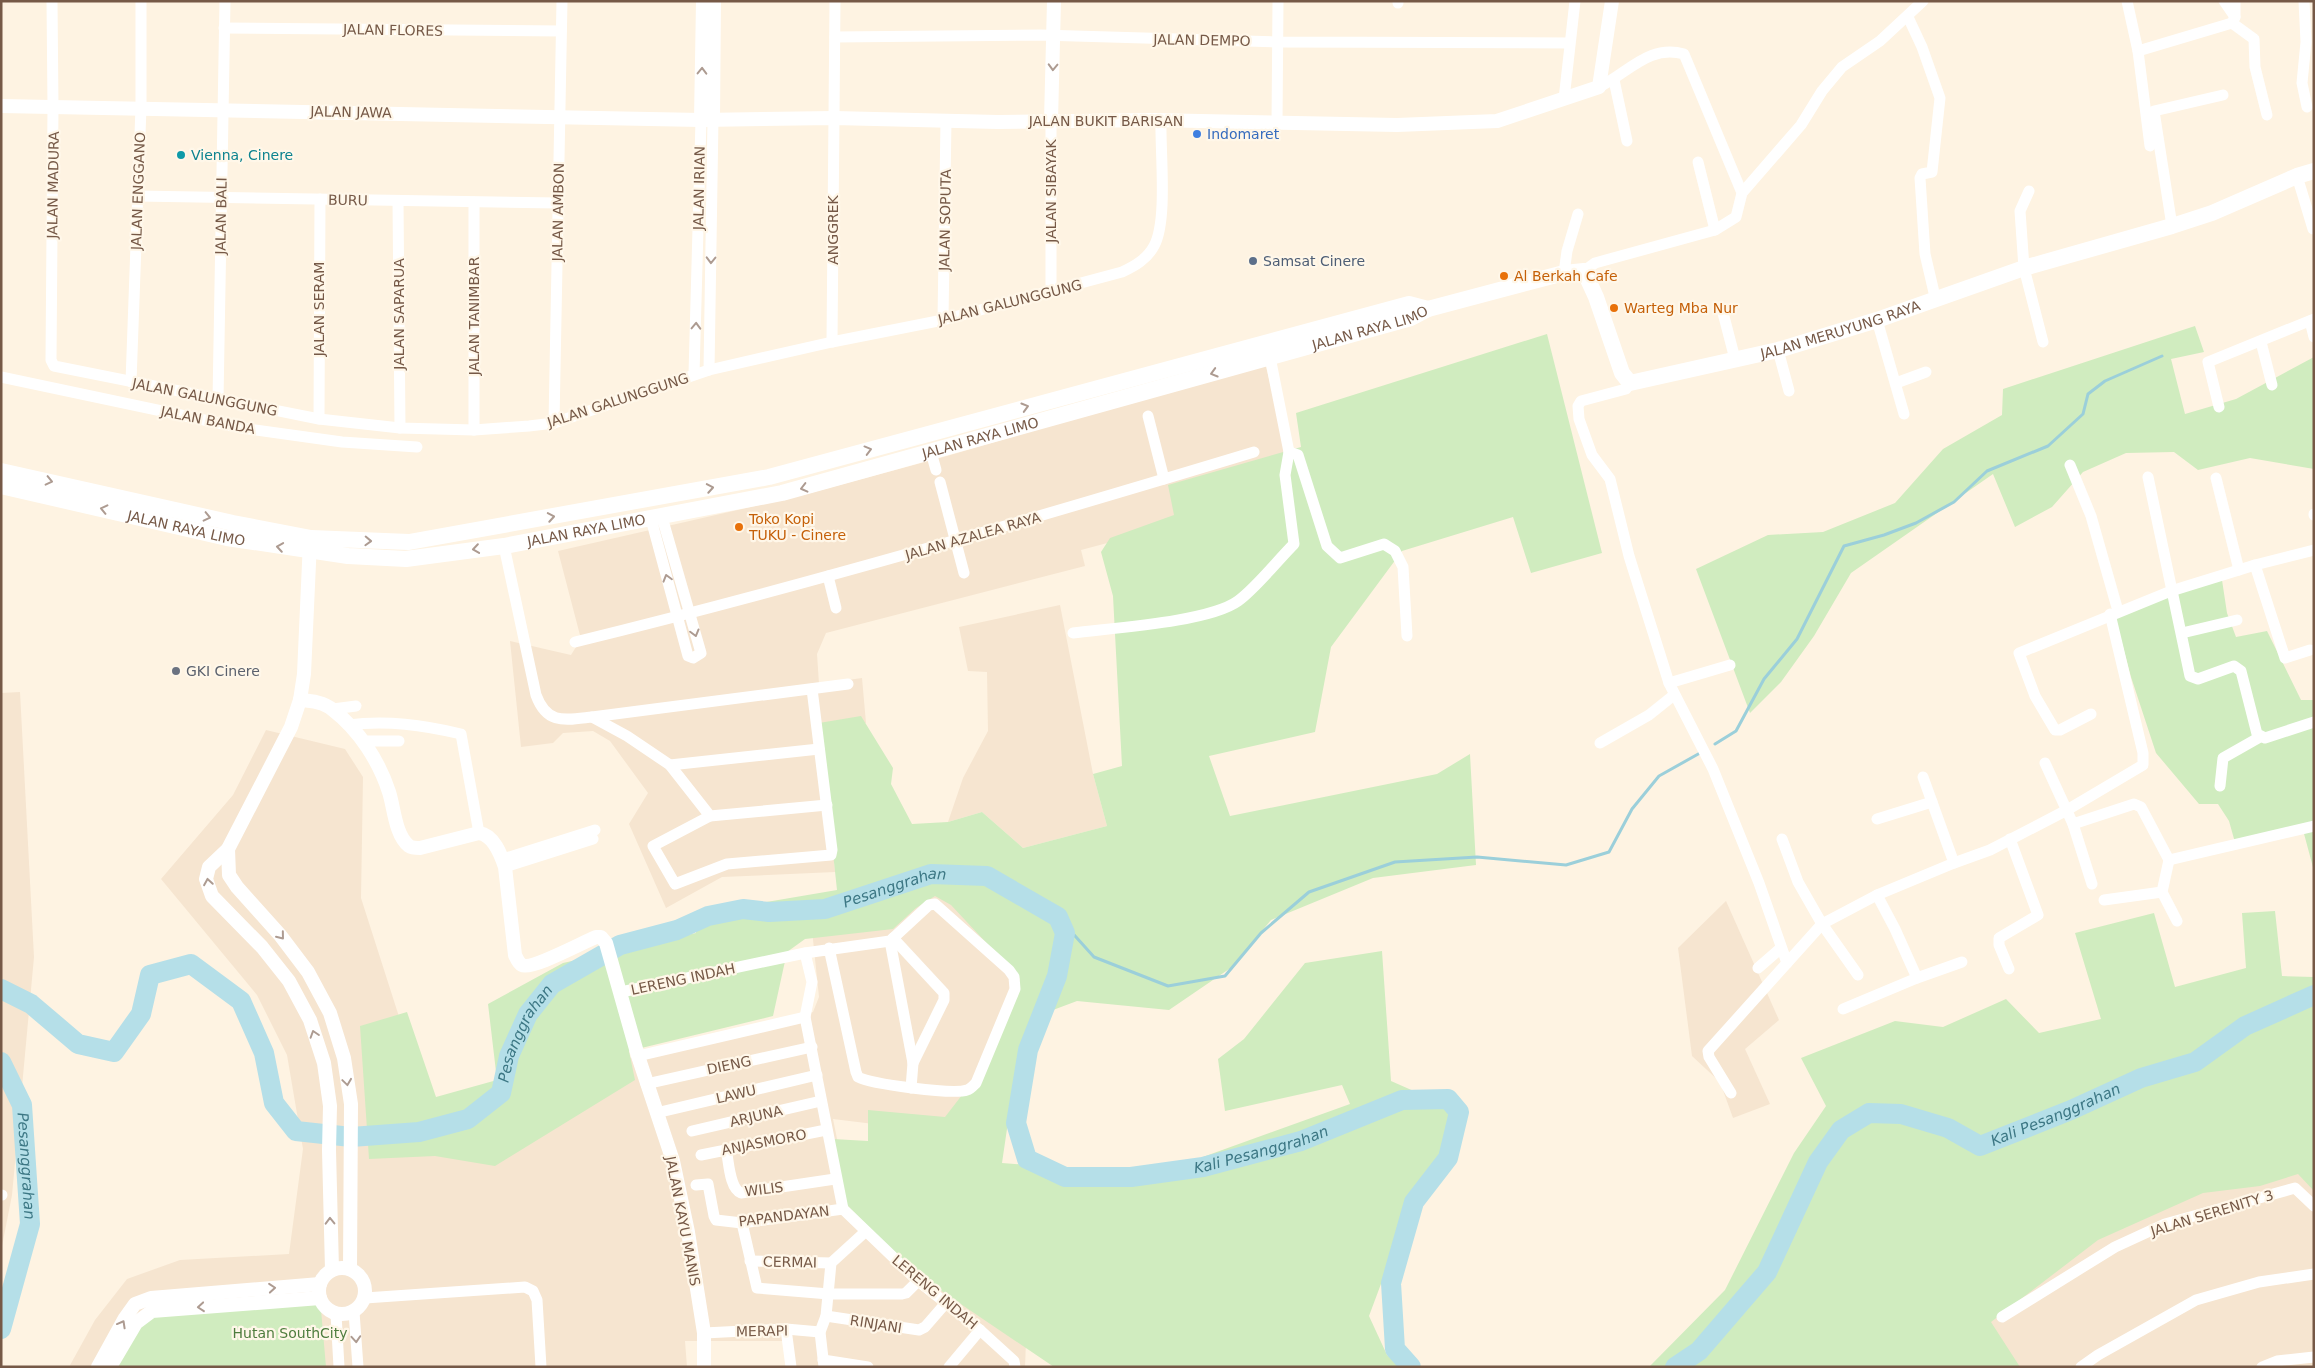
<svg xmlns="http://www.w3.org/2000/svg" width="2315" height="1368" font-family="'DejaVu Sans',sans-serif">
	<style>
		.residential { fill: #f6e5d0 }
		.green { fill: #d0ecbf }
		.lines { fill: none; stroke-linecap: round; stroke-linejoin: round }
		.stream { stroke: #9bcfda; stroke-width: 3 }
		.river { stroke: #b5dfe8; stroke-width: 20 }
		.minor { stroke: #fff; stroke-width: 11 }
		.tertiary { stroke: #fff; stroke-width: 14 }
		.secondary { stroke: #fff; stroke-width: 16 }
		.oneway { stroke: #ad9b91 }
		.shop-dot { fill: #3f7fe0; stroke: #fff7e9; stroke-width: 2 }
		.culture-dot { fill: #0f9aa8; stroke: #fff7e9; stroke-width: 2 }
		.service-dot { fill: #5c6f8a; stroke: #fff7e9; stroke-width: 2 }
		.food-dot { fill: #e8710a; stroke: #fff7e9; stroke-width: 2 }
		.worship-dot { fill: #6b7280; stroke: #fff7e9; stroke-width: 2 }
		.labels { text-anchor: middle; stroke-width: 4.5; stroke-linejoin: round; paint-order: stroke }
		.street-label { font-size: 14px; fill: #765947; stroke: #fff7e9 }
		.shop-label { font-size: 14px; fill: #366cbe; stroke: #fff7e9; text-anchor: start }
		.culture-label { font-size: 14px; fill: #0d838f; stroke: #fff7e9; text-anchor: start }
		.service-label { font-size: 14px; fill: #4e5e75; stroke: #fff7e9; text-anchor: start }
		.food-label { font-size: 14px; fill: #c56008; stroke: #fff7e9; text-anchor: start }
		.worship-label { font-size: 14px; fill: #5b616d; stroke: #fff7e9; text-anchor: start }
		.park-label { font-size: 14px; fill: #4f7d3e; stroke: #fff7e9 }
		.water-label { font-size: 15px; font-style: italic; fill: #3c7784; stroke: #fff7e9 }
	</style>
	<rect width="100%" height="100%" fill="#fef3e2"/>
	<!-- residential -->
	<g class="residential">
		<polygon points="1265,363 1289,457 1186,522 1081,550 1085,566 826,633 817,654 819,684 862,678 866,723 825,729 835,872 722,877 666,908 629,824 648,793 610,741 593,731 563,733 553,743 521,747 510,641 571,655 581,639 558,551 799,496 947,456"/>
		<polygon points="1060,605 1093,774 1107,826 1023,848 982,812 948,822 963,778 988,731 987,672 968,671 959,627"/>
		<polygon points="20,692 34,957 12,1195 1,1251 1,693"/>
		<polygon points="266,730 345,749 363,777 361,898 435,1129 621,1060 813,1012 819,997 812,930 942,887 1031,979 972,1136 833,1119 851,1208 1026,1342 1025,1367 788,1367 785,1341 685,1341 687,1367 69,1367 95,1320 127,1279 180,1260 289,1254 303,1149 287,1055 257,995 161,879 233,795"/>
		<polygon points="1726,901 1779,1020 1745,1049 1770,1104 1733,1118 1720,1082 1692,1056 1678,948"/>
		<polygon points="2314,1084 2314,1367 1972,1367 1938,1313"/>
	</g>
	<!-- green -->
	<g class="green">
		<polygon points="2195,326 2204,352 2171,359 2185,414 2236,399 2314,357 2314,469 2250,458 2198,470 2174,452 2126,453 2083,472 2052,507 2015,527 1993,474 1851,573 1814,636 1781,682 1750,713 1696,569 1768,535 1823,532 1895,503 1943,449 2002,415 2003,389"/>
		<polygon points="1547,334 1602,553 1531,573 1513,517 1402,551 1331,647 1315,732 1209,756 1230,816 1437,774 1470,754 1476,865 1373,878 1271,920 1232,967 1169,1010 1077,1001 1045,1013 1019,1047 1002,1163 1153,1175 1350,1104 1342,1085 1225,1111 1218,1059 1244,1039 1305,963 1382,951 1391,1081 1450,1107 1444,1162 1397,1241 1369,1316 1387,1355 1401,1367 1054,1367 909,1269 845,1203 833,1139 868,1141 868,1110 945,1117 969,1086 1020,979 951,905 935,896 916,908 893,929 805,939 787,952 773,1016 629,1051 635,1080 495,1166 435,1156 369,1159 360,1026 407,1012 436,1097 497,1080 488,1004 563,963 696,933 696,914 837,890 819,723 861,716 893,768 891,784 912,824 948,822 982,812 1023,848 1107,826 1093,774 1122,766 1113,596 1101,552 1110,538 1174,515 1168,485 1301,447 1296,413"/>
		<polygon points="2222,580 2227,613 2236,637 2267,631 2301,700 2314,700 2314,871 2303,830 2236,846 2229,821 2218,804 2199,804 2156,753 2131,677 2114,613"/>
		<polygon points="2275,911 2282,976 2314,977 2314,1191 2298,1174 2260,1186 2203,1193 2098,1240 1991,1322 2020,1367 1649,1367 1725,1290 1794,1153 1826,1106 1801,1058 1895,1021 1943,1027 2006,999 2039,1033 2101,1019 2075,933 2154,913 2175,987 2246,968 2242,913"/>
		<polygon points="320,1298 326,1367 110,1367 144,1316"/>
	</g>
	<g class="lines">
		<!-- stream -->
		<g class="stream">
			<polyline points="1715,744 1736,731 1764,679 1797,639 1844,546 1884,535 1916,523 1954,502 1987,471 2048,446 2083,414 2088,394 2105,381 2162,356"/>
			<polyline points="1058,917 1094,957 1168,986 1225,976 1261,933 1309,892 1395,862 1477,857 1566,865 1609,852 1632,809 1659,776 1700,753"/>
		</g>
		<!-- river -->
		<g class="river">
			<path id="s1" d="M 1,989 L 31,1004 L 78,1044 L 114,1052 L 141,1014 L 150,975 L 191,964 L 241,1001 L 264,1053 L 274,1103 L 296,1131 L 351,1137 L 419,1132 L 468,1119 L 501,1093 L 509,1056 L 528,1014 L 552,984 L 620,945 L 677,930 L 708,916 L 743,909 L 769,912 L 825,909 L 931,874 L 987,876 L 1058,917 L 1065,933 L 1057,976 L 1028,1050 L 1016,1123 L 1027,1159 L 1065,1177 L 1131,1177 L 1203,1167 L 1301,1141 L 1402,1100 L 1448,1099 L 1459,1112 L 1448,1158 L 1414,1202 L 1391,1283 L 1395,1349 L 1411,1367"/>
			<path id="s2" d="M 1,1062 L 22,1105 L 30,1224 L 1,1329"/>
			<path id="s3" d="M 1675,1367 L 1699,1351 L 1767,1272 L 1818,1162 L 1841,1130 L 1869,1113 L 1901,1114 L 1948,1128 L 1980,1146 L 2071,1110 L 2141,1078 L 2195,1062 L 2245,1026 L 2314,995"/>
		</g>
		<!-- minor -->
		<g class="minor">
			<path d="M 52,1 L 53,107 L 51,360 L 54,366 L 319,419 L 400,428 L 474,430 L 529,426 L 554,423 L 709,370 L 832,342 L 943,320 L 1122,272 C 1135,266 1147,259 1154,246 C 1168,221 1160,151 1161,120"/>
			<polyline points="2127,1 2138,51 2150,146"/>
			<polyline points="2224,1 2235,17"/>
			<polyline points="2304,1 2306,42 2302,83 2307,107"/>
			<polyline points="1398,3 1398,1"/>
			<polyline points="1908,17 1922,47 1940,98 1932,172 1922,174 1920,178 1925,254 1936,301"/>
			<polyline points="2232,23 2254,39 2255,67 2267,115"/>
			<polyline points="224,28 561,31"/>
			<polyline points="835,37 1041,35 1277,42 1569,43"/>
			<polyline points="2138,51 2232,23 2235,17 2235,1"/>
			<polyline points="1614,80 1627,141"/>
			<polyline points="1564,99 1575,1"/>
			<polyline points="1277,123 1278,1"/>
			<polyline points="1698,162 1715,230"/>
			<polyline points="2297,176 2313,229"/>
			<polyline points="2029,191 2020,211 2024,268 2043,342"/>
			<polyline points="1742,193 1801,125 1822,91 1842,67 1880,41 1923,1"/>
			<polyline points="137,196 558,203"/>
			<polyline points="398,201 400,428"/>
			<polyline points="474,202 474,430"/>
			<polyline points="2172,226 2154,111 2223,95"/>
			<path d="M 1584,271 L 1595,263 L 1715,230 L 1736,217 L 1742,193 L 1684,54 C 1649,44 1628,73 1599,87"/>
			<polyline points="1564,273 1567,251 1578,214"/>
			<polyline points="1051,292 1051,121"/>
			<polyline points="1722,309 1735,359"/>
			<polyline points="943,320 946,120"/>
			<polyline points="1877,320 1904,414"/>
			<polyline points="2310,321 2314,337"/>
			<polyline points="832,342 835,1"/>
			<polyline points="2261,342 2272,385"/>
			<polyline points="1778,350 1789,391"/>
			<polyline points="709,370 713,118"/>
			<polyline points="694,374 701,120"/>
			<polyline points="1,377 242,428 342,442 417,447"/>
			<polyline points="131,382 141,107 141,1"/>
			<polyline points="1630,383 1626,389 1581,401 1578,406 1579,419 1592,455 1610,479 1629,556 1669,683 1713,769 1759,883 1787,963"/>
			<polyline points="1896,383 1926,372"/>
			<polyline points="218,400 225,1"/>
			<polyline points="2219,407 2208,362 2314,319"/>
			<polyline points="1148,416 1164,479"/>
			<polyline points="319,419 320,199"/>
			<polyline points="554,423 562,1"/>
			<polyline points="931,452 936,470"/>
			<polyline points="1289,452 1298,455 1327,546 1340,558 1384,544 1395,551 1403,567 1407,636"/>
			<polyline points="2070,465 2091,516 2118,611"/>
			<polyline points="2148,477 2190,676 2198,679 2234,666 2241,671 2257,734 2265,738 2314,722"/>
			<polyline points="2216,478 2239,570"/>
			<polyline points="940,482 964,573"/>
			<polyline points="2314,514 2314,515"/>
			<polyline points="651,519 688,656 693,658 701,653 662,517"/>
			<path d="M 504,546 L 536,695 C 547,725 565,720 592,717 L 848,684"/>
			<polyline points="2255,565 2285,658 2310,650"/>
			<polyline points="828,576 836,608"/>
			<path d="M 1073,633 C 1112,628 1209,622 1238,601 C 1256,588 1277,561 1294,544 L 1285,475 L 1289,452 L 1270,357"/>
			<polyline points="2182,633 2237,620"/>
			<path d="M 575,642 C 803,586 1029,520 1254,452"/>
			<polyline points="1669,683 1730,665"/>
			<polyline points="333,709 356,706"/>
			<polyline points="2091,714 2060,730 2055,730 2035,696 2019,653 2171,591 2255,565 2314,550"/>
			<polyline points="592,717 627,736 670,765 710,816 827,805"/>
			<path d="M 348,725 C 387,720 423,725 461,734 L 479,833"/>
			<polyline points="363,741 399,741"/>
			<polyline points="1600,743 1649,715 1674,695"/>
			<polyline points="2045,763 2073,824 2092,884"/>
			<polyline points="670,765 819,749"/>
			<polyline points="1923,777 1954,863"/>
			<polyline points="2220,786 2223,758 2260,737"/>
			<polyline points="710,816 653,846 675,884 727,864 831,855 832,850 812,689"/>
			<polyline points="1877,819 1932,802"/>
			<polyline points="2073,824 2134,804 2141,807 2169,860 2162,892 2177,921"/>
			<polyline points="1782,839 1798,882 1822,924 1858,975"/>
			<polyline points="503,859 595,830"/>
			<polyline points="2169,860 2314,826"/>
			<polyline points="505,867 593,839"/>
			<polyline points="1877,895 1895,929 1917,978 1962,962"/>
			<polyline points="2104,900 2162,892"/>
			<polyline points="893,938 944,993 944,1000 913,1063"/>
			<polyline points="890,941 913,1063 911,1088"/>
			<polyline points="805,953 812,982 805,1017 843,1209 918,1281 980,1330 1014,1361 1015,1367"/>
			<polyline points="1758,968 1781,948"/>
			<polyline points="2009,969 1999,945 1999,938 2038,915 2010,839"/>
			<path d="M 621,992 L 805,953 L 890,941 L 929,905 L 935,904 L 1009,970 L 1014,977 L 1015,989 L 976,1083 C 973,1086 971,1089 967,1090 C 953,1095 871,1084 858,1077 L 856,1072 L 829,948"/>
			<polyline points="1843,1009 1917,978"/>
			<polyline points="638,1056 805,1017"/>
			<polyline points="646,1084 812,1047"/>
			<polyline points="1731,1093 1709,1057 1708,1051 1822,924 1877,895 1954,863 1990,850 2067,810 2143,765 2143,753 2110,614"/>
			<polyline points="656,1113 817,1075"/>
			<polyline points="692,1131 821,1101"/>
			<path d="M 726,1149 C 729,1161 729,1188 741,1193 L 835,1179"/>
			<polyline points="701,1155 826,1130"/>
			<polyline points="696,1185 708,1184 714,1216 716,1220 742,1223 843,1209"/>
			<polyline points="1,1195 2,1195"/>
			<polyline points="742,1223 757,1288 829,1294 902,1294 906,1293 918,1281"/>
			<polyline points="750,1261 831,1263"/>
			<polyline points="365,1298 525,1287 533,1291 537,1300 541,1367"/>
			<polyline points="354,1312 358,1367"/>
			<polyline points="336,1314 339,1367"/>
			<polyline points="826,1316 919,1330 925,1327 945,1304"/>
			<polyline points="2002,1317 2115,1247 2165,1224 2295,1188 2314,1206"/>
			<polyline points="786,1329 791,1367"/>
			<polyline points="704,1333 786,1329 820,1332"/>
			<polyline points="823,1360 868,1367"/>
			<polyline points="824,1367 820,1332 826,1316 831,1263 865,1232"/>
			<polyline points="949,1367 980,1330"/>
			<polyline points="2081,1367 2098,1355 2196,1300 2259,1282 2314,1274"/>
			<polyline points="2262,1367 2277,1361 2314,1357"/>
		</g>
		<!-- tertiary -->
		<g class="tertiary">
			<polyline points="1,106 701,120 834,118 998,122 1153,120 1397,125 1497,121 1599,87 1612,1"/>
			<polyline points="713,118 714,1"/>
			<polyline points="701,120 703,1"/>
			<polyline points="1051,121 1054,1"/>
			<polyline points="310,541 304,674 300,700 291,727 228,849 209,867 206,879 212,896 262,947 289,981 310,1020 324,1063 330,1106 329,1150 332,1270"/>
			<path d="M 300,700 C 311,701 324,702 333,710 C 359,730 379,761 389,792 C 394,807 395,835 409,846 C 412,848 416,848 420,848 L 479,833 C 494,835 501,855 505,867 L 515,955 C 517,959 518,963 522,965 C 532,970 583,942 596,937 L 601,937 L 606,943 L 638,1056 L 673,1161 L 688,1232 L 704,1333 L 704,1367"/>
			<polyline points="228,849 229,875 237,887 280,935 308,972 330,1013 344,1058 351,1104 350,1269"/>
			<circle cx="342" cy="1291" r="23"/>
			<polyline points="98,1367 125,1318 135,1304 151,1298 320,1284"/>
			<polyline points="110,1367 136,1323 152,1311 320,1298"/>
		</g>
		<!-- secondary -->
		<g class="secondary">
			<polyline points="1,471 233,523 311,538 409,542 769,477 1409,304 1428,309"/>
			<path id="s4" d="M 1,486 L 227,538 L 348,556 L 406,559 L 504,546 L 782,493 L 1411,318 L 1428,309 L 1564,273 L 1584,271 L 1596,297 L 1622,373 L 1630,383 L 1778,350 L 1877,320 L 2024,268 L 2172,226 L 2212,213 L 2297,176 L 2314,171"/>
		</g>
	</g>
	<!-- one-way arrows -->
	<defs><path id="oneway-chevron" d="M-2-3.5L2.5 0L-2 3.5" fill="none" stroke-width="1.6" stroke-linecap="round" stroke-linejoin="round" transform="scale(1.25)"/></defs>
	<g class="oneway">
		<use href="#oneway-chevron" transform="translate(1053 67) rotate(92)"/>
		<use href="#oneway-chevron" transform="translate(702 71) rotate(-89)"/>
		<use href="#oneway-chevron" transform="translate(711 260) rotate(91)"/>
		<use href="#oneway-chevron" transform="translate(696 326) rotate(-88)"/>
		<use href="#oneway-chevron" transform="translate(1214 373) rotate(164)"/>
		<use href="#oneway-chevron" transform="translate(1025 407) rotate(-16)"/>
		<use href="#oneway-chevron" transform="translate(868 450) rotate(-15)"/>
		<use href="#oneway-chevron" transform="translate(49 481) rotate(13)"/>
		<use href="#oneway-chevron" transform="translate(710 488) rotate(-10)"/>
		<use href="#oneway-chevron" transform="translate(804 488) rotate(166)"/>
		<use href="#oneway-chevron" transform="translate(104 509) rotate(-167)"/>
		<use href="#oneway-chevron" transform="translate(207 517) rotate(13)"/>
		<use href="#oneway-chevron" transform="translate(551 517) rotate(-10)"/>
		<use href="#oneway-chevron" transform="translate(368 541) rotate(2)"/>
		<use href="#oneway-chevron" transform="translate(280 547) rotate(-171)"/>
		<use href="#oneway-chevron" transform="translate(476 549) rotate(172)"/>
		<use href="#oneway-chevron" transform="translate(667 578) rotate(-106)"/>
		<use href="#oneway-chevron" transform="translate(695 633) rotate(75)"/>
		<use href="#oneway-chevron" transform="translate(208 882) rotate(-99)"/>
		<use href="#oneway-chevron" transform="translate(281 936) rotate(51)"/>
		<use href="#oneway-chevron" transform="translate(314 1034) rotate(-108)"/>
		<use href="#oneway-chevron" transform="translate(347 1082) rotate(82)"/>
		<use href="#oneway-chevron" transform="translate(330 1221) rotate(-91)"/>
		<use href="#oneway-chevron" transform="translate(272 1288) rotate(-5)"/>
		<use href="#oneway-chevron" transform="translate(201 1307) rotate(175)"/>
		<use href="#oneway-chevron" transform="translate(122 1324) rotate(-61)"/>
		<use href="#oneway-chevron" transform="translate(356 1339) rotate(86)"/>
	</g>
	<!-- markers -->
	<circle class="shop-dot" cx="1197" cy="134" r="5"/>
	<circle class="culture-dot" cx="181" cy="155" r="5"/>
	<circle class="service-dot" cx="1253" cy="261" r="5"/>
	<g class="food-dot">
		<circle cx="1504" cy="276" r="5"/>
		<circle cx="1614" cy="308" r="5"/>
		<circle cx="739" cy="527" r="5"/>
	</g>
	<circle class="worship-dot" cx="176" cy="671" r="5"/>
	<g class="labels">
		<!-- street labels -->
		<g class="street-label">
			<text transform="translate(393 30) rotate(1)" y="5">JALAN FLORES</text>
			<text transform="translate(1202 40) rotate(1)" y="5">JALAN DEMPO</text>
			<text transform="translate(351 112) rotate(1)" y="5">JALAN JAWA</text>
			<text x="1106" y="126">JALAN BUKIT BARISAN</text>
			<text transform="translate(53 185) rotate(-89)" y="5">JALAN MADURA</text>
			<text transform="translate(699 188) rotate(-89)" y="5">JALAN IRIAN</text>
			<text transform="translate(138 191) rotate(-88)" y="5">JALAN ENGGANO</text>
			<text transform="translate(1051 191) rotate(-90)" y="5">JALAN SIBAYAK</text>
			<text transform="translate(348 200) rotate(1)" y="5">BURU</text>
			<text transform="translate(558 212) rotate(-89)" y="5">JALAN AMBON</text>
			<text transform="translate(221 216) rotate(-89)" y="5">JALAN BALI</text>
			<text transform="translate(945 220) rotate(-89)" y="5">JALAN SOPUTA</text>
			<text transform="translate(833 230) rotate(-90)" y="5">ANGGREK</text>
			<text transform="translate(1010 302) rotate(-14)" y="5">JALAN GALUNGGUNG</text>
			<text transform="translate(319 309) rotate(-90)" y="5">JALAN SERAM</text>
			<text transform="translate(399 314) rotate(-90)" y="5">JALAN SAPARUA</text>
			<text transform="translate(474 316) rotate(-90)" y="5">JALAN TANIMBAR</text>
			<text dy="5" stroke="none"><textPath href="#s4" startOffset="1405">JALAN RAYA LIMO</textPath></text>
			<text dy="5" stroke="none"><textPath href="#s4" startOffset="1966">JALAN MERUYUNG RAYA</textPath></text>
			<text transform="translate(205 397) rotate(11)" y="5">JALAN GALUNGGUNG</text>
			<text transform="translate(618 400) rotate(-18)" y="5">JALAN GALUNGGUNG</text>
			<text transform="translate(208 420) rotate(11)" y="5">JALAN BANDA</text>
			<text dy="5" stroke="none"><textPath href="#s4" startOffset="1000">JALAN RAYA LIMO</textPath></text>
			<text dy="5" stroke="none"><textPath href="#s4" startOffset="190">JALAN RAYA LIMO</textPath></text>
			<text dy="5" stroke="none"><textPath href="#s4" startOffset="595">JALAN RAYA LIMO</textPath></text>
			<text transform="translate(973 536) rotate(-16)" y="5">JALAN AZALEA RAYA</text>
			<text transform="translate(683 979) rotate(-12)" y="5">LERENG INDAH</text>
			<text transform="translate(729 1065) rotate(-12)" y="5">DIENG</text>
			<text transform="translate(736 1094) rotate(-13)" y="5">LAWU</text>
			<text transform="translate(756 1116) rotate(-13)" y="5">ARJUNA</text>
			<text transform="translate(764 1142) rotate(-11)" y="5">ANJASMORO</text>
			<text transform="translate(764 1189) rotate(-7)" y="5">WILIS</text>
			<text transform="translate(2212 1213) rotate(-17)" y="5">JALAN SERENITY 3</text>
			<text transform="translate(784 1216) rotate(-7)" y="5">PAPANDAYAN</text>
			<text transform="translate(683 1221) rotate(79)" y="5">JALAN KAYU MANIS</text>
			<text transform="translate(790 1262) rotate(1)" y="5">CERMAI</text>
			<text transform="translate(935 1292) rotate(40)" y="5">LERENG INDAH</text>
			<text transform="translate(876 1324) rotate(9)" y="5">RINJANI</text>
			<text transform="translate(762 1331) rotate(-1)" y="5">MERAPI</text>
		</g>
		<!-- shop labels -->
		<g class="shop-label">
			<text x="1207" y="139">Indomaret</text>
		</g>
		<!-- culture labels -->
		<g class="culture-label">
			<text x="191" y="160">Vienna, Cinere</text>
		</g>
		<!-- service labels -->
		<g class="service-label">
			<text x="1263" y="266">Samsat Cinere</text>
		</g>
		<!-- food labels -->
		<g class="food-label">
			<text x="1514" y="281">Al Berkah Cafe</text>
			<text x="1624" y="313">Warteg Mba Nur</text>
			<text x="749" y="524">Toko Kopi<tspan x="749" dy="16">TUKU - Cinere</tspan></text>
		</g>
		<!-- worship labels -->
		<g class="worship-label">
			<text x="186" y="676">GKI Cinere</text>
		</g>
		<!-- park labels -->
		<g class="park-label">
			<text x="290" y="1338">Hutan SouthCity</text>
		</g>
		<!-- water labels -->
		<g class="water-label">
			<text dy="5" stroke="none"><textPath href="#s1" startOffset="1168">Pesanggrahan</textPath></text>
			<text dy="5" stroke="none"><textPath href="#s1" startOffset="748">Pesanggrahan</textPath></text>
			<text dy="5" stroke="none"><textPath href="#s3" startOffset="526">Kali Pesanggrahan</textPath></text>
			<text dy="5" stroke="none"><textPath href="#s1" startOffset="1838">Kali Pesanggrahan</textPath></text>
			<text dy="5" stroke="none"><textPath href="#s2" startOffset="109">Pesanggrahan</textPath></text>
		</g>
	</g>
	<!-- border -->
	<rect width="2315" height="1368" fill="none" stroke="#765947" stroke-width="5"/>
</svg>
